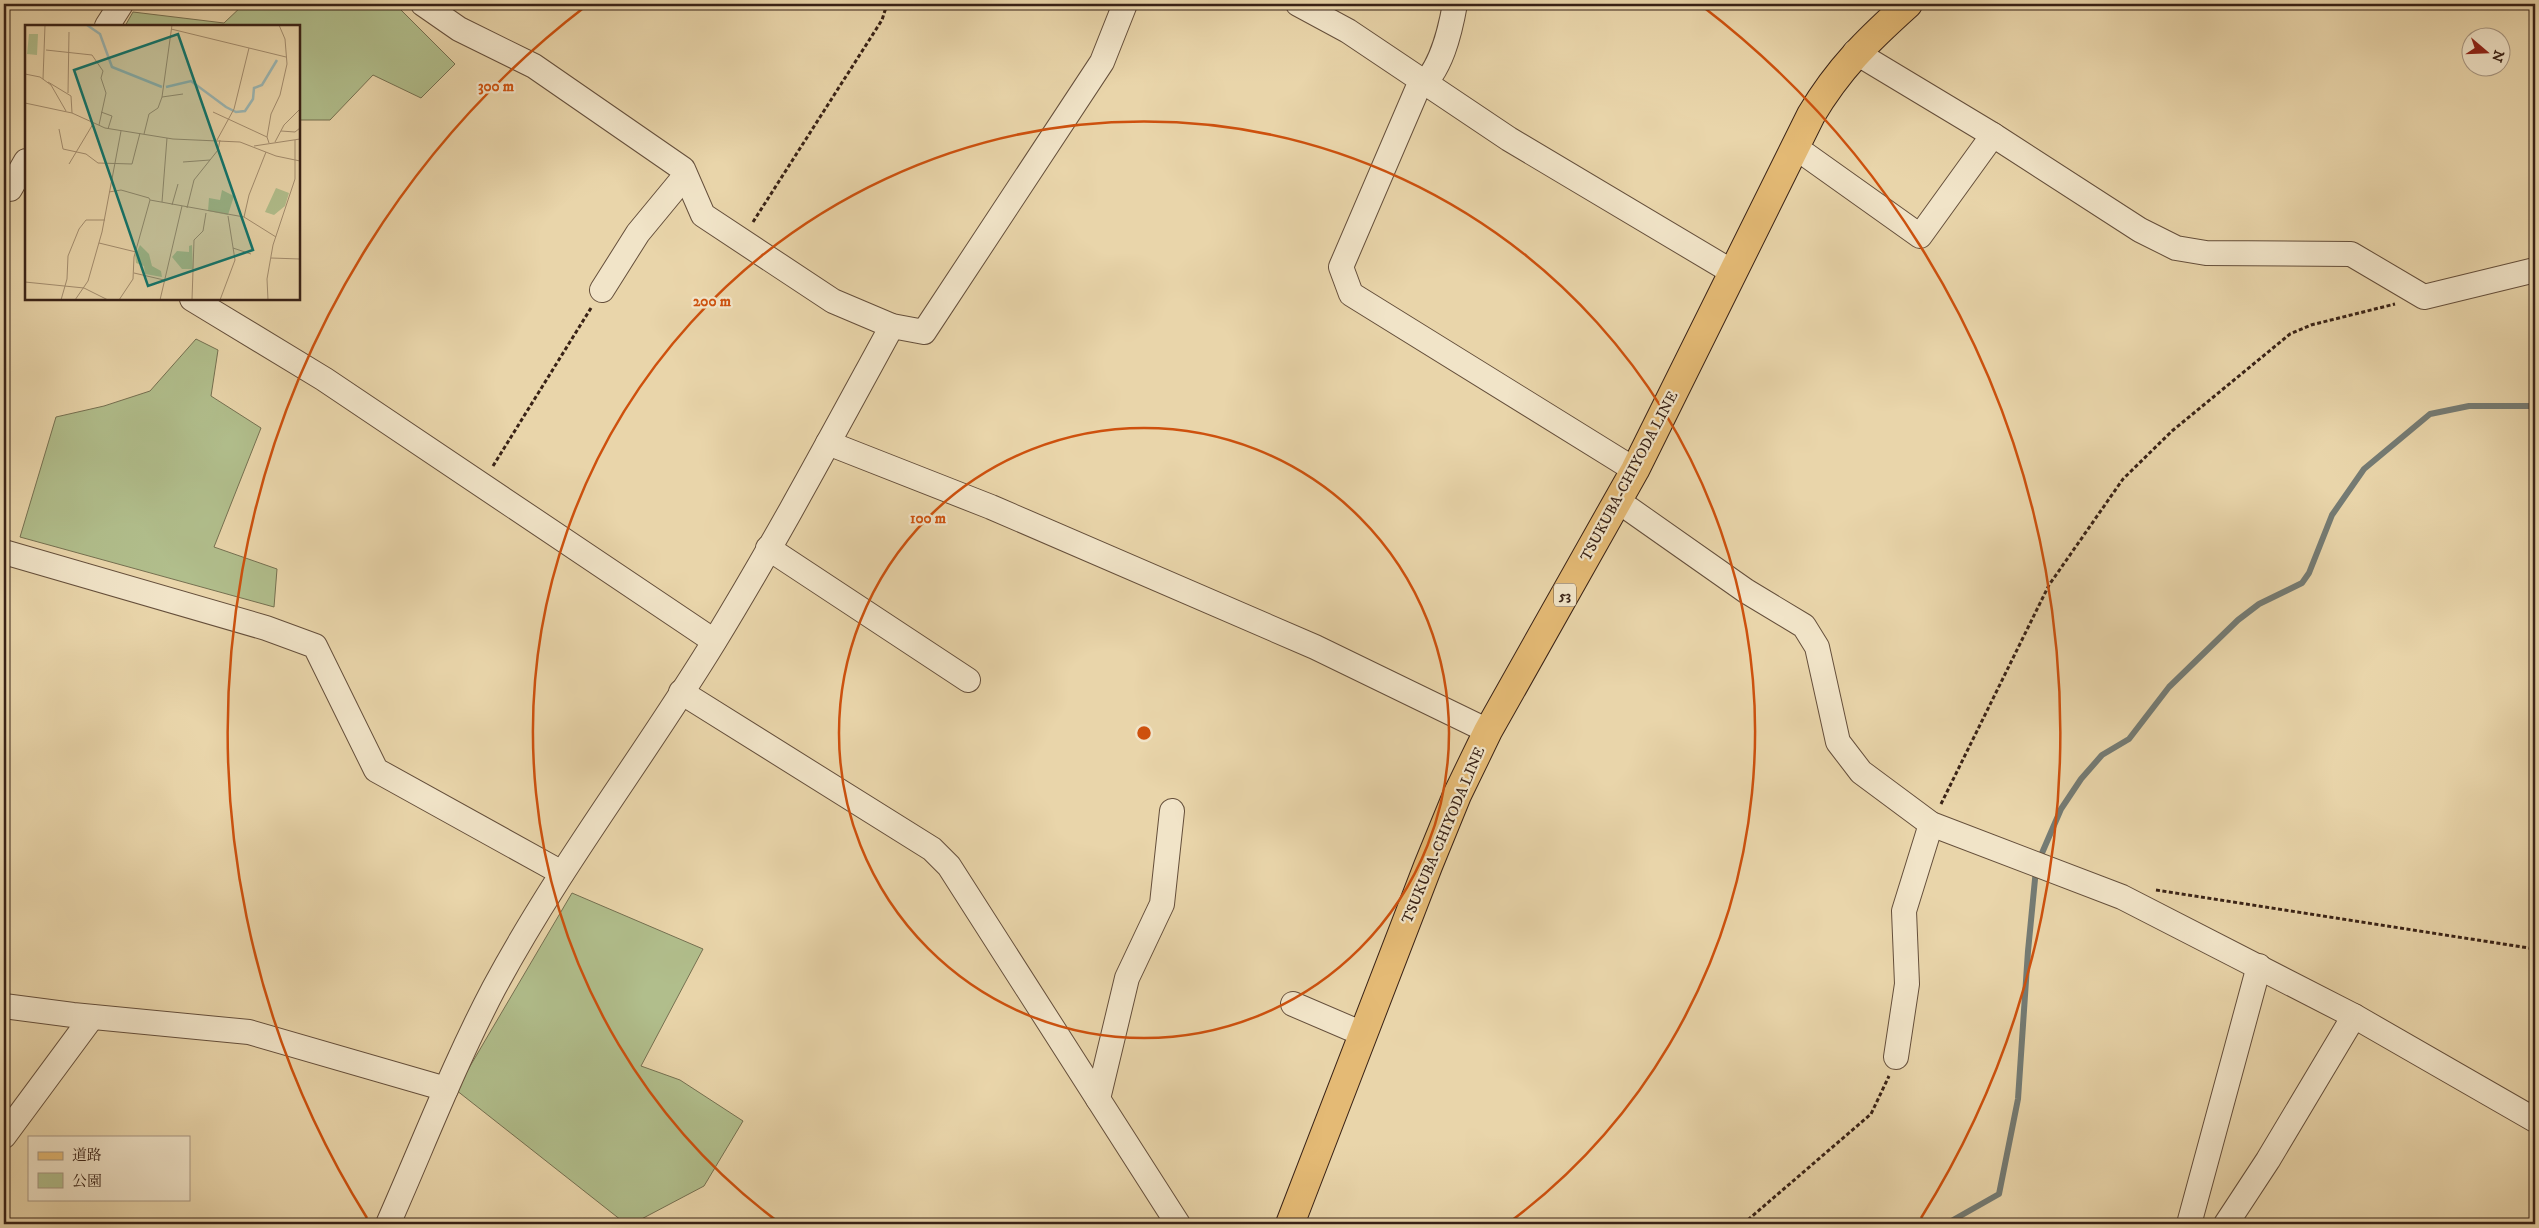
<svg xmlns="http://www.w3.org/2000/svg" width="2539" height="1228" font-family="'IM FELL DW Pica','Noto Serif JP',serif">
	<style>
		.green { fill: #b1be8c; stroke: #757051 }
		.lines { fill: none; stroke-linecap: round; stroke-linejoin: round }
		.stream { stroke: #747b74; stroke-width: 6 }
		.minor-casing { stroke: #654f3b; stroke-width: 26 }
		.major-casing { stroke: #392216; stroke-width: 30 }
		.path { stroke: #392216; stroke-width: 3; stroke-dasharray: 4 2.5; stroke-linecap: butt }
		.minor { stroke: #f1e4c8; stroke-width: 24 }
		.major { stroke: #e4ba75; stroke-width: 28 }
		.ring { fill: none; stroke: #ce510e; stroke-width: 2.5 }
		.labels { text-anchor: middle; stroke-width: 4.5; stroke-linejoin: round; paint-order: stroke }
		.shield { fill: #f1e4c8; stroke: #705c4b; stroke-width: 1 }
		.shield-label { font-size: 14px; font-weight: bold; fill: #392216 }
		.street-label { font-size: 15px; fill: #392216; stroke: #f1e4c8 }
		.inset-river { fill: none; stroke: #9bb6b3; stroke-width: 2.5 }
		.inset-road { fill: none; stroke: #a38d6f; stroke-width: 1 }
		.view { fill: #0f766e; fill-opacity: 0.15; stroke: #0f766e; stroke-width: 2.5 }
		.inset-edge { fill: none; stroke: #392216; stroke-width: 2.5 }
		.centre { fill: #ce510e; stroke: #f1e4c8; stroke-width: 2.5 }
		.ring-label { font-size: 15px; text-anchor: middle; font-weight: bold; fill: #ce510e; stroke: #f1e4c8; stroke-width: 4.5; stroke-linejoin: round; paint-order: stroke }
	</style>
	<rect width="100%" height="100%" fill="#e9d5aa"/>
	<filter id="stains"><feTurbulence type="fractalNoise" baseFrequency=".004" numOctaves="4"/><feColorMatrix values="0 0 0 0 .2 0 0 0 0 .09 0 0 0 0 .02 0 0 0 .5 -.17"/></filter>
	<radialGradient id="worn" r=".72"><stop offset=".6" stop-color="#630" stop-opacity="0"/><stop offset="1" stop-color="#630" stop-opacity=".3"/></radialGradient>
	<!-- green -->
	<g class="green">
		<polygon points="244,4 395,4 455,64 421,98 373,75 330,120 299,120 299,26 125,26 133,12 224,23"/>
		<polygon points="196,339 218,350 211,396 261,428 214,547 277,569 274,607 20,537 56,417 104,406 150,391"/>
		<polygon points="572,893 703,949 641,1066 680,1080 743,1121 704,1186 632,1224 626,1224 456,1090"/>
	</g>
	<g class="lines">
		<!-- stream -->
		<g class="stream">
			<polyline points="2039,860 2061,809 2081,779 2102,755 2129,739 2169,687 2238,620 2259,604 2302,583 2309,573 2332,515 2364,469 2430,414 2469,406 2535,406"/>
			<polyline points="1946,1224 1999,1194 2018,1099 2028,951 2036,869"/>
		</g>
		<defs>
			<g id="minor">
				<polyline points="423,4 459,29 534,66 683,169 703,215 833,301 892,326 924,332 1102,62 1125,4"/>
				<polyline points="1298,4 1348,31 1509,139 1734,273"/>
				<path d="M 1455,4 C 1450,32 1441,72 1417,90 L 1341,267 L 1351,294 L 1635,470"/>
				<polyline points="107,26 121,4"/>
				<polyline points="1855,52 1993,135 2140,230 2176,248 2206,253 2351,254 2424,297 2535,270"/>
				<polyline points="1795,147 1920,236 1993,135"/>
				<polyline points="10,189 26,161"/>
				<polyline points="602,290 638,233 685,176"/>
				<polyline points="192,299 324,379 714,641"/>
				<polyline points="828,443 991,507 1315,647 1488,731"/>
				<polyline points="1618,501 1746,591 1804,626 1817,647 1838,742 1861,772 1931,824 2122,897 2354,1016 2535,1120"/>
				<polyline points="768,548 968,680"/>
				<polyline points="4,552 266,628 315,646 376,770 562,873"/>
				<polyline points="681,692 932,849 949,866 1178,1224"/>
				<polyline points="1293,1004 1363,1034"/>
				<polyline points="4,1006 73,1015 249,1032 446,1089"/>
				<polyline points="1896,1057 1907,984 1904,911 1931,824"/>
				<polyline points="1098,1099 1127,978 1162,904 1172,811"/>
				<polyline points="4,1136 92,1017"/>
				<path d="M 388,1224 C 423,1145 454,1064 494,988 C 559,867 643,758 714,642 C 777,539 834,432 892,326"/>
				<polyline points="2189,1224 2259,966"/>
				<polyline points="2226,1224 2268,1160 2354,1016"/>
			</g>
			<path id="major" d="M 1290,1224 L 1428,866 L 1457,795 L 1488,731 L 1635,470 L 1811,115 C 1839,68 1868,40 1908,4"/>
		</defs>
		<!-- minor casing -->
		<use href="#minor" class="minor-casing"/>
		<!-- major casing -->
		<use href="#major" class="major-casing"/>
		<!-- path -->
		<g class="path">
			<polyline points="753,222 882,20 887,4"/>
			<polyline points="493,466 591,308"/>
			<polyline points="1941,804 2049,585 2123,479 2172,431 2290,334 2311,325 2395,304"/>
			<polyline points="2156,890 2535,949"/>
			<polyline points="1743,1224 1871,1114 1889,1076"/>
		</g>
		<!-- minor -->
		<use href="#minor" class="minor"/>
		<!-- major -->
		<use href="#major" class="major"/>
	</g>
	<!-- distance rings -->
	<g class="ring">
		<circle cx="1144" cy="733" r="305"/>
		<path d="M781 1224A611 611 0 1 1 1507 1224"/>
		<path d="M367 1218A916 916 0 0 1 586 6M1702 6A916 916 0 0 1 1921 1218"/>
	</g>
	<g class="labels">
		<!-- shield labels -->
		<rect class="shield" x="1554" y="583.5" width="22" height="23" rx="4"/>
		<g class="shield-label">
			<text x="1565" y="600">53</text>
		</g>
		<!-- street labels -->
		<g class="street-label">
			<text transform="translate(1629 476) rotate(-62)" y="5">TSUKUBA-CHIYODA LINE</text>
			<text transform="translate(1443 835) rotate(-67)" y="5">TSUKUBA-CHIYODA LINE</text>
		</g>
	</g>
	<!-- overview -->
	<g transform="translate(25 25)">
		<rect width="275" height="275" fill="#e9d5aa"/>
		<path d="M 4,9 L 13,9 L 12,30 L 2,29 ZM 251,163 L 264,168 L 260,181 L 249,190 L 240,187 ZM 197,165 L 209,171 L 203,190 L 183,186 L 184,173 L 195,175 ZM 115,220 L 124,229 L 127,241 L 136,246 L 137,252 L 120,249 L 119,241 L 111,238 L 110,230 ZM 167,220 L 168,244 L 157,244 L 147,232 L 152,226 L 164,227 L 164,221 Z" fill="#b1be8c"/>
		<path class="inset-river" d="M 62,0 L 75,9 L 87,42 L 137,62M 141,62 L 166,56 L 201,82 L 211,87 L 220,86 L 228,74 L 229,63 L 237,60 L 252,35"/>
		<path class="inset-road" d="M 146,4 L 261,32M 21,25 L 67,30 L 78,46 L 76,53 L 81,68 L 74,100M 0,49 L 15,52 L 26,60 L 41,86M 18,54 L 20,0M 23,57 L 46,71 L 47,88M 43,68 L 44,7M 137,72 L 158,69M 0,78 L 47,88 L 80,103 L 148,114 L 215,117 L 251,131 L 275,136M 76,87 L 87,91 L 83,104M 188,87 L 242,112M 34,104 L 38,124 L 61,129 L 73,138 L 107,139 L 115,108M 256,106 L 270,107 L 275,103M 119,109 L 124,89 L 133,83 L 137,72 L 147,0M 192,115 L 209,84 L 224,23M 250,117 L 259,100 L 275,84M 244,118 L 242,112 L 246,89 L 255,70 L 262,39 L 260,14 L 254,0M 229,121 L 275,114M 158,137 L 185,135M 44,139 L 68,99M 84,167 L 96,165 L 124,173 L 125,175 L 219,192 L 251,212M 137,177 L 142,113M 147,180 L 153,159M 162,183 L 169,155 L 193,125 L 195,115M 219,192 L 224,170 L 241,127M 74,218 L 111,227M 208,223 L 226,229M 246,233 L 275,234M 109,248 L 139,255M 0,257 L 59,263 L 83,275M 36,275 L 42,254 L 43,231 L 54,204 L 61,195 L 80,195M 50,275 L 63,256 L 77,207 L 96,106M 94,275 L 108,254 L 109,232 L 125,175M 135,275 L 157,181M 167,275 L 169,215 L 178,206 L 181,188M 195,275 L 210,235 L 203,191M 243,275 L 242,254 L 248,220 L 270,154 L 270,115"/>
		<path class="view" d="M 153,9 L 228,225 L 123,261 L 49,45 Z"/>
		<rect width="275" height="275" class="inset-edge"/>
	</g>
	<circle cx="1144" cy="733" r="8" class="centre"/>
	<g class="ring-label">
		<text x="496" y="91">300 m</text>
		<text x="712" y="306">200 m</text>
		<text x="928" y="523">100 m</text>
	</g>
	<!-- margin -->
	<rect width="2539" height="1228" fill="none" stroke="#e9d5aa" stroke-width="20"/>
	<rect x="5" y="5" width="2529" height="1218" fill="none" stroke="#392216" stroke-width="2.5"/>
	<rect x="10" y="10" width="2519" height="1208" fill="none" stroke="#392216"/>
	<!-- legend -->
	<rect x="28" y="1136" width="162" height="65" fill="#f1e4c8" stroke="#a79681"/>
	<rect x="38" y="1152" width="25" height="8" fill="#e4ba75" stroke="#a79681"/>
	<text x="72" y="1160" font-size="15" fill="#392216">道路</text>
	<rect x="38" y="1173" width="25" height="15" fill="#b1be8c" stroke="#a79681"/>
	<text x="72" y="1186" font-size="15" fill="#392216">公園</text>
	<!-- north arrow -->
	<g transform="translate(2486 52) rotate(109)"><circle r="24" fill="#f1e4c8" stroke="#a79681"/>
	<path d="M0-4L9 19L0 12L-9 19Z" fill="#8f2418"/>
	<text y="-8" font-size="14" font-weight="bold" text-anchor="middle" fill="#392216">N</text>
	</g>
	<rect width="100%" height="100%" filter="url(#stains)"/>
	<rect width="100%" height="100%" fill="url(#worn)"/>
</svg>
